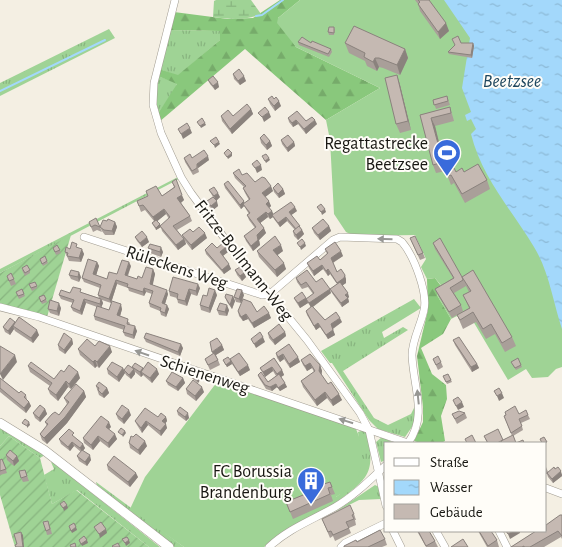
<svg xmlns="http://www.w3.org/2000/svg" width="562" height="547" font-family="'Alegreya Sans',sans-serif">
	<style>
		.grass { fill: url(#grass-tufts) }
		.forest { fill: url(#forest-firs) }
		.wetland { fill: url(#wetland-marsh) }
		.garden { fill: url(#garden-furrows) }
		.pitch { fill: #9fd395 }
		.water { fill: url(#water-ripples) }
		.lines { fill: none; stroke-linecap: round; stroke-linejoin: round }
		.stream { stroke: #a3d8fb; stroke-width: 2 }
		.minor-casing { stroke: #a19c91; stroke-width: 8 }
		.major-casing { stroke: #a19c91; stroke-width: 10 }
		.minor { stroke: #fff; stroke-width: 7 }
		.major { stroke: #fff; stroke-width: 9 }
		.wall { fill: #a99f99; fill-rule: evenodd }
		.shaded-wall { fill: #8a827d }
		.building { fill: #c5b9b2; stroke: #8a827d }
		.oneway { fill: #979794 }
		.labels { text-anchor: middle; stroke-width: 4; stroke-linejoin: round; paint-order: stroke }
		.poi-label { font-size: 18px; fill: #181712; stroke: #fffdf8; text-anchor: end }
		.street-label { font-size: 18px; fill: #181712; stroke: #fffdf8 }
		.water-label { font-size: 19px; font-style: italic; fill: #1f475f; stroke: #fffdf8 }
	</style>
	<defs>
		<pattern id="grass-tufts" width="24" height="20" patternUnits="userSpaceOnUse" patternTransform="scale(1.25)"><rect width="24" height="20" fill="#9fd395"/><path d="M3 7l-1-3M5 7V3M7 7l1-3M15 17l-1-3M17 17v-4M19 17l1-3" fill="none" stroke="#88b47f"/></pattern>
		<pattern id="forest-firs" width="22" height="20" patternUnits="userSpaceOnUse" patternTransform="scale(1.25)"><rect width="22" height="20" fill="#89c87c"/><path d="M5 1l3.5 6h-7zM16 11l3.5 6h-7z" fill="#76ab6a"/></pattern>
		<pattern id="wetland-marsh" width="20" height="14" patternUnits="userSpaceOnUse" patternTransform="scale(1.25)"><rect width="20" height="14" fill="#9fd395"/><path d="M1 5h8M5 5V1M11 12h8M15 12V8" fill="none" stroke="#88b47f"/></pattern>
		<pattern id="garden-furrows" width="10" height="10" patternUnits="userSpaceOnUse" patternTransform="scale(1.25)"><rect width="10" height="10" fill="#9fd395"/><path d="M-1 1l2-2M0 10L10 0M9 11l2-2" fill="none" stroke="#88b47f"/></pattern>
		<pattern id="water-ripples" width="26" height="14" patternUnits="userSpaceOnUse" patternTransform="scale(1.25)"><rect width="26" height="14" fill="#a3d8fb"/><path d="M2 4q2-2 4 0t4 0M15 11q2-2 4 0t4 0" fill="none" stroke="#8cb9d6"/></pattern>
	</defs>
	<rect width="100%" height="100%" fill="#f4efe3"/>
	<!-- grass -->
	<g class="grass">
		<polygon points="109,29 115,38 0,96 0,83"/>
		<polygon points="169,30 221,31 220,40 178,76 159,69"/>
		<polygon points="158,76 177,83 176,88 157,115 155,104"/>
		<polygon points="178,177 179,179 0,273 0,269"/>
		<polygon points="414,299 421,308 382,332 384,338 403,327 408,330 343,371 374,418 388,425 411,414 415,406 414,424 405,437 378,429 369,420 332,363 330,363 321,351"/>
		<polygon points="0,428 45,455 40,458 9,436 0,446"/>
		<path d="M 367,429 C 375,474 371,476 336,503 L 336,497 C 359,482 362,457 358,432 Z"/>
		<polygon points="382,437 394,443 386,443 386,460 381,462 376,442"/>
		<polygon points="51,462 54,463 160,547 149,547 77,490 52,504 44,475 54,469"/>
		<polygon points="96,482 184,547 174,547 97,485"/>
		<polygon points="375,485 379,487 381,499 359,500 335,512"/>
	</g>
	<!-- forest -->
	<g class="forest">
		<polygon points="280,0 300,0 278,18 296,47 380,88 326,120 245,49 159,122 157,115 177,84 158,76 159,69 178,75 220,40 220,31 169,30 174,12 228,19 253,18"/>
		<path d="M 435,278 L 444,290 L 437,295 L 451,319 L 443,334 L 421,348 L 432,374 L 446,385 L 447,399 L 441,416 L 445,441 C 437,446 422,444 414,441 L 423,422 L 423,407 L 417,356 L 428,310 L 427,279 Z"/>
	</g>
	<!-- wetland -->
	<path class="wetland" d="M 216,0 L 251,0 L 261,14 C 246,21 228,19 213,17 L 214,1 Z"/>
	<!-- garden -->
	<g class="garden">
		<polygon points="71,235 47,317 0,306 0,273"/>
		<polygon points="9,436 40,458 52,504 76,490 149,547 15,547 0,495 0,446"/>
	</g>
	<!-- pitch -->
	<g class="pitch">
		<polygon points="300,0 562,0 562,367 556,369 548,377 532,378 526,369 508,380 467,311 451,319 437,295 444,289 435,278 427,279 421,267 426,259 415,235 354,236 346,232 334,214 330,140 326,120 380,88 296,47 277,23 278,18"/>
		<path d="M 217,382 L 353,425 C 363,437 365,464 357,479 C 353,487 344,492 336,497 L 336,503 L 287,529 L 264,547 L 184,547 L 130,509 L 145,477 Z"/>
	</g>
	<!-- water -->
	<path class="water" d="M 444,0 L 562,0 L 562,329 C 553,302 549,271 534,247 C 511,209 482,178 471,134 L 476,129 L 471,119 L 467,121 L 465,115 L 471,112 L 462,88 L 470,38 Z"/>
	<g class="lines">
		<!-- stream -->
		<g class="stream">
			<polyline points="256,16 262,15 283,0"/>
			<polyline points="0,91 105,40"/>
		</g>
		<defs>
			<g id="minor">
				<polyline points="175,0 154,83 153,105 161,133 181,177 191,193 231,247 307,340 360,413 369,430 386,506"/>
				<polyline points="84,237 262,295 270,294"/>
				<path d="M 270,294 L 333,240 L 340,237 L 397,239 L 402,242 C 414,256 428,293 424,310 C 421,325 412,340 412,355 C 413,386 428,416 408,443"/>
				<polyline points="0,307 39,317 408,443"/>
				<polyline points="546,488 562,494"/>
				<polyline points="393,531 401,547"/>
				<polyline points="436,531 445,547"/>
				<polyline points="499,531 507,547"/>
				<path d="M 269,547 C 288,529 312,520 335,507 C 354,496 370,480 386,465"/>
				<polyline points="341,547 345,543 386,523"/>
			</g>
			<polyline id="major" points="0,423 44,450 169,547"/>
		</defs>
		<!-- minor casing -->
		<use href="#minor" class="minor-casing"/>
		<!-- major casing -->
		<use href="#major" class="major-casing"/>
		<!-- minor -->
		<use href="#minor" class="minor"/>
		<!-- major -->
		<use href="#major" class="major"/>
	</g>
	<!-- wall -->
	<g class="wall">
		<polygon points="415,0 429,0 449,31 440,39 420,11 418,4"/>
		<polygon points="334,27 335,30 334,35 329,35 328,32"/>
		<polygon points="298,42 311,43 331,49 332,52 329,57 299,45"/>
		<polygon points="345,43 405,49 408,58 400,75 383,68 379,67 377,71 367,66 365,61 349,53"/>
		<polygon points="461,43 473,43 474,46 472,58 449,54 448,52 455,45"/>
		<polygon points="233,74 246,81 240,85 234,79"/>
		<polygon points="397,75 400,85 411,130 400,133 396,124"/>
		<polygon points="208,80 219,87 215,90 210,84"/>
		<polygon points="447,96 450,105 436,109 433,100"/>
		<polygon points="268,99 281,106 275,111 270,104"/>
		<polygon points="450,107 454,121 435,126 446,171 436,173 433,165 420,115"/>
		<polygon points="251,109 253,114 232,134 222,121 221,116 233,116"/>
		<polygon points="288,118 306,121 317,124 306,134 298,124 293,127 289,122"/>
		<polygon points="260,138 270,141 272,146 267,150 261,143"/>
		<polygon points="281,140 294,142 295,146 288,152 282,144"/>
		<polygon points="184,158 192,158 209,160 198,168 199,172 193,175 185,162"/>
		<polygon points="446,172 456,172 487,180 490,189 465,203 454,183 451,185"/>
		<polygon points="233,173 242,175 273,191 265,197 271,206 269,208 272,211 273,214 297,211 291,215 302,230 304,234 298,240 294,236 293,231 295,230 287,221 280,227 274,219 273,217 270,219 268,217 260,223 266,233 259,240 260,245 253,251 246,241 244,236 255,228 249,220 247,215 249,214 244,206 241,209 225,188 224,184 244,201 244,203 249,200 245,193 243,188 244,187 235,178"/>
		<path d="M 172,182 L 184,200 L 181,203 L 190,216 L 192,221 L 177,230 L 183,238 L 182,235 L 193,232 L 207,238 L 192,250 L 185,241 L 186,244 L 178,250 L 162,231 L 161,227 L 156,230 L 152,223 L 154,221 L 145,210 L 141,212 L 137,201 L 148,196 L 146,191 L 162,196 L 174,187 ZM 166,214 L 169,219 L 161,226 L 157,221 Z"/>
		<polygon points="273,188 283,189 285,194 279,198 274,192"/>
		<polygon points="209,190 220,197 216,201 218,206 213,210 209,206 207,201 213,197"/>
		<polygon points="107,221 115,222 117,227 114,235 105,235 102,231 100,227"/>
		<polygon points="89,222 100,227 102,232 97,230 93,232"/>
		<polygon points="329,226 331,231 320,240 314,233 312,228"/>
		<polygon points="135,237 149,242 142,247 137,241"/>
		<polygon points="410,238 423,253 425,258 420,260"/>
		<polygon points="433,243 462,277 512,337 516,346 505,352 495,334 486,339 476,322 463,329 457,315 469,308 463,295 469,292 466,286 454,293 461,305 463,311 452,318 438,295 435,289 453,278 435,249"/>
		<polygon points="57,245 61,253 56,255 53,248"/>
		<polygon points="226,247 228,252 223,256 231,269 224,274 206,254 205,250"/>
		<polygon points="79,248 84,254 81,262 69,261 65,252 70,249"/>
		<polygon points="148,248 163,252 161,257 150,253"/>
		<polygon points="325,249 343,256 333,263 337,272 346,279 346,283 342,285 349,297 348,298 349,302 342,307 332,293 330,289 337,284 330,274 328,276 323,269 314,276 309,268 307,263 320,260 327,254"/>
		<polygon points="257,251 283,251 277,255 286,269 277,277 259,257"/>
		<polygon points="40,259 47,261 48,263 43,266"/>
		<polygon points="97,262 99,266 96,275 107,279 117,274 131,266 128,276 137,279 142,278 153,269 155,274 152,285 168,294 165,304 169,309 166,317 161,315 160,311 150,307 149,303 152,294 146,292 144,296 129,291 128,288 117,284 111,303 102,300 103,303 101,308 109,310 122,309 120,316 130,323 129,325 137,331 134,339 125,336 123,332 124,330 95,320 94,316 97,307 86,303 82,315 73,311 71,307 73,303 61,299 59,295 70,293 83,293 99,298 98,295 100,288 84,282 82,278"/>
		<polygon points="22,270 30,270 30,273 25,276"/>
		<polygon points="235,270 244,273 246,277 242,281 237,275"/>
		<polygon points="11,273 16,284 11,286 7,276"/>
		<polygon points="69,275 81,277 79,282 71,279"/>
		<polygon points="296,278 316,282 331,293 313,307 325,320 342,322 333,329 335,335 328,339 320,327 316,330 307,315 306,311 311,307 308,303 300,308 296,302 294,298 306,299 313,294 308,287 302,289 297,282"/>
		<polygon points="35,282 37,288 32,291 30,287"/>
		<polygon points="200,288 197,296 191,294 187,306 178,303 177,298 170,296 169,291"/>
		<polygon points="22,289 25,296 19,299 17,295"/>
		<polygon points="44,295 47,302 42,304 39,297"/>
		<polygon points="217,295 210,313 201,310 200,305 207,296"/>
		<polygon points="244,295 241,303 236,302 234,297"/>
		<polygon points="233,296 235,301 232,309 227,302 225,297"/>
		<polygon points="61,308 59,316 50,313 48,309"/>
		<polygon points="217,310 229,310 227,316 219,315"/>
		<polygon points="238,311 257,312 271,318 254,328 248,319 243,321 239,316"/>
		<polygon points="15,322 15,323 39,335 33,343 15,331 14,329 10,335 5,332 3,327"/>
		<polygon points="285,332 286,336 275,345 269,338 268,333"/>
		<polygon points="144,338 183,348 180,356 146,342"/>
		<polygon points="72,339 73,344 65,354 59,350 58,345"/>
		<polygon points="453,340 477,364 479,368 472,372 455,345"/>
		<polygon points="289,344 300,362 290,368 284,359 280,362 277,358 276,353"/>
		<polygon points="222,345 224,350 216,355 220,365 210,370 205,359 213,354"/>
		<polygon points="95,346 112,352 99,368 97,366 95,368 80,355 78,349"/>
		<polygon points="274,358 282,370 284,375 281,377 287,387 280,391 277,387 272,391 266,389 259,378 258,375 268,382 276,376 273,371 265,377 262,372 260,368"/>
		<polygon points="433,359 441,362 443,367 438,370"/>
		<polygon points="223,360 230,360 250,370 240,376 232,364 227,367"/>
		<polygon points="301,360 320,365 322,371 321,375 328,384 342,400 333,406 327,398 317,406 303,387 301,381 314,372 312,368 307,371 303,365"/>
		<polygon points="512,364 521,365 522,367 516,370"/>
		<polygon points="28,366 54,379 80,378 71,389 68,387 58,401 50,394 48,389 50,386 30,372"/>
		<polygon points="132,367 143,369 159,374 152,383 143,375 141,377 135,372 135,374 131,379 126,375 125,373 119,382 108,374 107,369 123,368 124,370 132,368"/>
		<polygon points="184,371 199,375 200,380 198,383 185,373"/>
		<polygon points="448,374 452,382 447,384 443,376"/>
		<polygon points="0,378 19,393 26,395 27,400 29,402 31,406 26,413 0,392"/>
		<polygon points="183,378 185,383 178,391 168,385 166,381"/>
		<polygon points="96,386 107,388 109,393 104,398 99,395"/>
		<polygon points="186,389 204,392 196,401 187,394"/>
		<polygon points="84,391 86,397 67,423 47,444 42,440 40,434 47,426 45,422 59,415 67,404 64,398"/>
		<polygon points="45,409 47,414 40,422 35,418 33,413"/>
		<polygon points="177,411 189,418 186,421 178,415"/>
		<polygon points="505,412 528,415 530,419 521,423 523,430 513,436 516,443 524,443 487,443 484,436 503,440 512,436 504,416 506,415"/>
		<polygon points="465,413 467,418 457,424 452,414"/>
		<polygon points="116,414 131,415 124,424 118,419"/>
		<polygon points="158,417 166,417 167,421 165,424 167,428 161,436 148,425 142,433 137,425 135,421"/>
		<polygon points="111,427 109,429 117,439 109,448 100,441 93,450 84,443 83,438"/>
		<polygon points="75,438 85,448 83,451 91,460 87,466 79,461 77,456 81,452 74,446 70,451 61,444 59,439"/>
		<polygon points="129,443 147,446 140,455 130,448"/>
		<polygon points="6,455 17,456 19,461 14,466 7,460"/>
		<polygon points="2,459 7,473 0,475 0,460"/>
		<polygon points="107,465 138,477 130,487 108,470"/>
		<polygon points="546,467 548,472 555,469 562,474 562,476 553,483 548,477 547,474 546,474"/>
		<polygon points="25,470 29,481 23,482 21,478"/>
		<polygon points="330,482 335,494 331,495 333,501 293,519 286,502 313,491"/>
		<polygon points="354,514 356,520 355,520 356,525 349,528 351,533 335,541 333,536 330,538 322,519"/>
		<polygon points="562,515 562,539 561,537 544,547 511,547"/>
		<polygon points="50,526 52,534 47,535 46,531"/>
		<polygon points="417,531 429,531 435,541 438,547 426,547"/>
		<polygon points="478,531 492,531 491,532 497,540 499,547 487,547"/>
		<polygon points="385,539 387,545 382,547 344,547 357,542"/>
	</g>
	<!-- shaded-wall -->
	<g class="shaded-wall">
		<polygon points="446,23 449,31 440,39 438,32"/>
		<polygon points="473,43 474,46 472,58 471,55"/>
		<polygon points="405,49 408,58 400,75 397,65"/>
		<polygon points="375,58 379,67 377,71 373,62"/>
		<polygon points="397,75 400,85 411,130 408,121"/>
		<polygon points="244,76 246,81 240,85 238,81"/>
		<polygon points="218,82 219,87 215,90 213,86"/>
		<polygon points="279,101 281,106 275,111 274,106"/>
		<polygon points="251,109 253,114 232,134 230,129"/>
		<polygon points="269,112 271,117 264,122 262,117"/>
		<polygon points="431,118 435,126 446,171 443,162"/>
		<polygon points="296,120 298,124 293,127 292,123"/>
		<polygon points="315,120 317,124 306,134 304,129"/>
		<polygon points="205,123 206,125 201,128 200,126"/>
		<polygon points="190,128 192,133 183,139 181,134"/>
		<polygon points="270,141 272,146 267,150 266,145"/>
		<polygon points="219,142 220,144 215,148 214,145"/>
		<polygon points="294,142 295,146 288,152 287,148"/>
		<polygon points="232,153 232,156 228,159 227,157"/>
		<polygon points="208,156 209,160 198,168 199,172 197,164"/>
		<polygon points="269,158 270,160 266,163 265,161"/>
		<polygon points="261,165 262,170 257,173 255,168"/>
		<polygon points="271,186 273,191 264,198 262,193"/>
		<polygon points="283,189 285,194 279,198 278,194"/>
		<polygon points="218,193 220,197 216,201 214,196"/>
		<polygon points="182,195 184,200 179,204 177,198"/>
		<polygon points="217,201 218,206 213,210 211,206"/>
		<polygon points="244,201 245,205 243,204 244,206 241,209 240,205"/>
		<polygon points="269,201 271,206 268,209 266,204"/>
		<polygon points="295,207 297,211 290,216 289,212"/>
		<polygon points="164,209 166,214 155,223 153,217"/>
		<polygon points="325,209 326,212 322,215 321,212"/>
		<polygon points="272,211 274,216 272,215 273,217 270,219 268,214"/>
		<polygon points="266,212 268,217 259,224 257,219"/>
		<polygon points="286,217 287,221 280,227 278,223"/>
		<polygon points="115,222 117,227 114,235 112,231"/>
		<polygon points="160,224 161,227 156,230 156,228"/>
		<polygon points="329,226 331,231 320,240 318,235"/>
		<polygon points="264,228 266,233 259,240 260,245 253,251 251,246 257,235"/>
		<polygon points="302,230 304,234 298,240 296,235"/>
		<polygon points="205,233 207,238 192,250 191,245"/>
		<polygon points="147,237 149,242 142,247 140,243"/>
		<polygon points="184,239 186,244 178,250 176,245"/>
		<polygon points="305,243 306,246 301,250 300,247"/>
		<polygon points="281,245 283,251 275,257 273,250"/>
		<polygon points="161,247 163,252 161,257 160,252"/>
		<polygon points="226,247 228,252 221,257 220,252"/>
		<polygon points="82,249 84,254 81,262 79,258"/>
		<polygon points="341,251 343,256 332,263 331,258"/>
		<polygon points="97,262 99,266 95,279 93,274"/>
		<polygon points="129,262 131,266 126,279 125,275"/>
		<polygon points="284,263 286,269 277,277 275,270"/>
		<polygon points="229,264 231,269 224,274 222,270"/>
		<polygon points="322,265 323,269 314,276 313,271"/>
		<polygon points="153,269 155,274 152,289 150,284"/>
		<polygon points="328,269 330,274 328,276 326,271"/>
		<polygon points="79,272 81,277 79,282 78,277"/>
		<polygon points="244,273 246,277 242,281 240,276"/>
		<polygon points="345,275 346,279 346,283 339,288 337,283"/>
		<polygon points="116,280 117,284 111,303 109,299"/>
		<polygon points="198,284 200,288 197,296 196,291"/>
		<polygon points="144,288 146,292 144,296 143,292"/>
		<polygon points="189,289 191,294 187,306 185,301"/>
		<polygon points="330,289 331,293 311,308 309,303"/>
		<polygon points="167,290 168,294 164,307 162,303"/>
		<polygon points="215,290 217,295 210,313 209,308"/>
		<polygon points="242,290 244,295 241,303 239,299"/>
		<polygon points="348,293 349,297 348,298 349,302 342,307 341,303 345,295"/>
		<polygon points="233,296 235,301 232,309 230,305"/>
		<polygon points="306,298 308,303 300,308 298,303"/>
		<polygon points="84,299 86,303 82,315 80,311"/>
		<polygon points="101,299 103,303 101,308 100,304"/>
		<polygon points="59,303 61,308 59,316 57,311"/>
		<polygon points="121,304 122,309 119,320 117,315"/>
		<polygon points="167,305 169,309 166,317 165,313"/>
		<polygon points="227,305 229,310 227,316 225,312"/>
		<polygon points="269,313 271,318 254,328 252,323"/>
		<polygon points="246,314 248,319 243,321 241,317"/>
		<polygon points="340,318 342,322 332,329 331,324"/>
		<polygon points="15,322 17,326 13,326 14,329 10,335 8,331"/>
		<polygon points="318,323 320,327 316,330 314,326"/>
		<polygon points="135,326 137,331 134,339 133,335"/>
		<polygon points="37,330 39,335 33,343 31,338"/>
		<polygon points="333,330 335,335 328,339 326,335"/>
		<polygon points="285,332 286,336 275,345 273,340"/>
		<polygon points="263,337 265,342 256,348 254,344"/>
		<polygon points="72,339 73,344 65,354 64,350"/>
		<polygon points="181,344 183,348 180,356 178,352"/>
		<polygon points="222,345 224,350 214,356 212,352"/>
		<polygon points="110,346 112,352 99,368 97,362"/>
		<polygon points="283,354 284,359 280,362 278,357"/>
		<polygon points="15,355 17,362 3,380 0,374"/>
		<polygon points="298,357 300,362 290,368 289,364"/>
		<polygon points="95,360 97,366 95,368 93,362"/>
		<polygon points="231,361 232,364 227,367 226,365"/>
		<polygon points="310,363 312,368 307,371 305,366"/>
		<polygon points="477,364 479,368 472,372 471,367"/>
		<polygon points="248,365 250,370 240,376 238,372"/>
		<polygon points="320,365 322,371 321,377 319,371"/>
		<polygon points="272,367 273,371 265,377 263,372"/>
		<polygon points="123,368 125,373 119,382 117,377"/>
		<polygon points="143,368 144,373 141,372 143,375 141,377 140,372"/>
		<polygon points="134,369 135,374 131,379 129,375"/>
		<polygon points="157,369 159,374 152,383 150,378"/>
		<polygon points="282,370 284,375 278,379 277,374"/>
		<polygon points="78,372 80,378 71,389 69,384"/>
		<polygon points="199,375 200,380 198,383 197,380"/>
		<polygon points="183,378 185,383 178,391 176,387"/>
		<polygon points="66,381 68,387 58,401 56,395"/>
		<polygon points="285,383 287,387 280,391 278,388"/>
		<polygon points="276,384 277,387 272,391 270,387"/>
		<polygon points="202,387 204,392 196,401 195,396"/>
		<polygon points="107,388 109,393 104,398 102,394"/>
		<polygon points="84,391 86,397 67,423 47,444 44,438"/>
		<polygon points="325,392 327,398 317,406 315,400"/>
		<polygon points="502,393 504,398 499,401 497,396"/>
		<polygon points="339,394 342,400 333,406 331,400"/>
		<polygon points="29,402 31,406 26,413 24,408"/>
		<polygon points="462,402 464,407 458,410 456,406"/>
		<polygon points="45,409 47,414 40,422 39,418"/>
		<polygon points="129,410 131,415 124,424 122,419"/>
		<polygon points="188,413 189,418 186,421 185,417"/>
		<polygon points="166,417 167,421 164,425 162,421"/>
		<polygon points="146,421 148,425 142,433 141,428"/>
		<polygon points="29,422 30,425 27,428 27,426"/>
		<polygon points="109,422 111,427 107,431 106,427"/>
		<polygon points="166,424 167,428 161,436 160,431"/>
		<polygon points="125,431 126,433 123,437 122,435"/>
		<polygon points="115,434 117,439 109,448 108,443"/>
		<polygon points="98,436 100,441 93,450 91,445"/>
		<polygon points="145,441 147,446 140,455 138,450"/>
		<polygon points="72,442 74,446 70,451 68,447"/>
		<polygon points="83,444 85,448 82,452 80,448"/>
		<polygon points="90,455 91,460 87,466 85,462"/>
		<polygon points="17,456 19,461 14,466 13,461"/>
		<polygon points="561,471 562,476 553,483 552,479"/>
		<polygon points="136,473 138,477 130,487 128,482"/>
		<polygon points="67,505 68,508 64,511 63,508"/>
		<polygon points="76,527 77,530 72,533 71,531"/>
		<polygon points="106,529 107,533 100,538 99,534"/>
		<polygon points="514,531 520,531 520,533 510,539 508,534"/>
		<polygon points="21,532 23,535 24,547 23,547"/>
		<polygon points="87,540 88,543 82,546 81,544"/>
		<polygon points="129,540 130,543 126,546 125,543"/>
	</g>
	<!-- building -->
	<g class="building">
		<polygon points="418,0 429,0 446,23 438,32 418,4 420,2"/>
		<polygon points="354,26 405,49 397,65 379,58 375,58 373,62 364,57 365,53 345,43"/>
		<polygon points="329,27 334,27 334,33 328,32"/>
		<polygon points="458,36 461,43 473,43 471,55 448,52 455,45 452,39"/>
		<polygon points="302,37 311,43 312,41 331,49 328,54 298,42"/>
		<polygon points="239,69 244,76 238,81 233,74"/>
		<polygon points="397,75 408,121 396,124 385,78"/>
		<polygon points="213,76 218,82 213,86 208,80"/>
		<polygon points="272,96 274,99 276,97 279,101 274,106 268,99"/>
		<polygon points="447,96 448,101 434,105 433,100"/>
		<polygon points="247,104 251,109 230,129 221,116 228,110 233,116"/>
		<polygon points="265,107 269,112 262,117 258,113"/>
		<polygon points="450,107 451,113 431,118 443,162 433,165 420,115"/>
		<polygon points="297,111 306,121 312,117 315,120 304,129 296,120 292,123 288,118"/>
		<polygon points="202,118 205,123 200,126 197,122"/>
		<polygon points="187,123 190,128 181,134 178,129"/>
		<polygon points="264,134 270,141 266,145 260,138"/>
		<polygon points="288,135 294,142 287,148 281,140"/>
		<polygon points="216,137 219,142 214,145 210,141"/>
		<polygon points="228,149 232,153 227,157 224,153"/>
		<polygon points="204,150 208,156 197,164 197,168 192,171 184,158 190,154 192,158"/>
		<polygon points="266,154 269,158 265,161 262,156"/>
		<polygon points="257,160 261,165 255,168 252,164"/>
		<polygon points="478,164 487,180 462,194 451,175 448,176 446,172 454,168 456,172 462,168 464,172"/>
		<polygon points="239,169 242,175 247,173 255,182 262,177 265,178 271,186 262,193 269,201 266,204 272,211 268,214 266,212 257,219 264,228 257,235 258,240 251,246 244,236 256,227 247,215 250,213 243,204 250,199 243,188 246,186 233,173"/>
		<polygon points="176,179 182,195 177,198 190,216 173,226 184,239 176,245 160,226 170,217 164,209 153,217 143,205 139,206 137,201 148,196 146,191 156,186 162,196 175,187 172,182"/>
		<polygon points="228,181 244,201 240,205 224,184"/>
		<polygon points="278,183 283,189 278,194 273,188"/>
		<polygon points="214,187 218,193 214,196 209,190"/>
		<polygon points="213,197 217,201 211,206 207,201"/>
		<polygon points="291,202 295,207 289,212 300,226 296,229 286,217 278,223 272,215"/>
		<polygon points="321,204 325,209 321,212 317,207"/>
		<polygon points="96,218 100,227 95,225 91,227 89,222"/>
		<polygon points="108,219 115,222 112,231 104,230 100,227 103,220 107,221"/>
		<polygon points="323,219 329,226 318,235 312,228"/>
		<polygon points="156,220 160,224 156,228 152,223"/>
		<polygon points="299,226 302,230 296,235 293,231"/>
		<polygon points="199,227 205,233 191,245 182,235 190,229 193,232"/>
		<polygon points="142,231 147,237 140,243 135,237"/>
		<polygon points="275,236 281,245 273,250 284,263 275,270 257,251"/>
		<polygon points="415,236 423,253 418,255 410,238"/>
		<polygon points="440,238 462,277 463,280 450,288 461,305 449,312 435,289 454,278 433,243"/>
		<polygon points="302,239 305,243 300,247 297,243"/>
		<polygon points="72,242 77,244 76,247 82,249 79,258 67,256 68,253 65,252 66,247 70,249"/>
		<polygon points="335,242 341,251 331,258 337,272 341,269 345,275 344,278 337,283 328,269 326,271 322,265 313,271 307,263 317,256 320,260 328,253 325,249"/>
		<polygon points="212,243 217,248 223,243 226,247 220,252 229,264 222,270 205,250"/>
		<polygon points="150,244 161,247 160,252 148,248"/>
		<polygon points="57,245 60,250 55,252 53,248"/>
		<polygon points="45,256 47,261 42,264 40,259"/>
		<polygon points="88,259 97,262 93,274 107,279 109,272 117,274 122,260 129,262 125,275 137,279 138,276 142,278 146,267 153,269 150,284 167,290 162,303 167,305 165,313 160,311 161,308 149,303 153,291 144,288 143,292 127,287 128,284 116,280 109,299 98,295 101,285 82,278"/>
		<polygon points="27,265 30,270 25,273 22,268"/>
		<polygon points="240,267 244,273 240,276 235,270"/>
		<polygon points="71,270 79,272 78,277 69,275"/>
		<polygon points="307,270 316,282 322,278 330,289 309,303 306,299 314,293 306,282 301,285 296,278"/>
		<polygon points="473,270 512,337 502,343 491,324 483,329 473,312 460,320 457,315 470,308 463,295 471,291 462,277"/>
		<polygon points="11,273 14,279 9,281 7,276"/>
		<polygon points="173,277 198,284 196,291 189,289 185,301 177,299 178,294 169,291"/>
		<polygon points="35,282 37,286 31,288 29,284"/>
		<polygon points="340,282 348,293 345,295 348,298 341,303 330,289"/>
		<polygon points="73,287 81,289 80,292 101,299 100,304 84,299 80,311 71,307 74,300 59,295 61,290 70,293"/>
		<polygon points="209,288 215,290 209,308 200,305 203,295 207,296"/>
		<polygon points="22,289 24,294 18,296 16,292"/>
		<polygon points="237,289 242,290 239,299 234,297"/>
		<polygon points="302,292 306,298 298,303 294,298"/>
		<polygon points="226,294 233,296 230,305 225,297"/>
		<polygon points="44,295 46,299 41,302 39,297"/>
		<polygon points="243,299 251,302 257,312 264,306 269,313 252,323 246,314 241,317 238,311"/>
		<polygon points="50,300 59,303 57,311 48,309"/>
		<polygon points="112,301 121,304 117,315 128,319 127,324 135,326 133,335 123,332 125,326 94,316 97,306 109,310"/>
		<polygon points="220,303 227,305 225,312 217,310"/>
		<polygon points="312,306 325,320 336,312 340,318 331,324 333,330 326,335 318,323 314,326 306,311"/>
		<polygon points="19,317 37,330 31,338 13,326"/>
		<polygon points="10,318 15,322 8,331 3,327"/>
		<polygon points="279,324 285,332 273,340 268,333"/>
		<polygon points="260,332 263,337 254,344 251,339"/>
		<polygon points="64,333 72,339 64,350 58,345"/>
		<polygon points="146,333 181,344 178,352 144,338"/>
		<polygon points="459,337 477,364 471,367 453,340"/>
		<polygon points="217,338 222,345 212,352 210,342"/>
		<polygon points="87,339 95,346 99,341 110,346 97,362 95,360 93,362 78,349"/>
		<polygon points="289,344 298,357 289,364 283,354 278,357 276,353"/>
		<polygon points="0,346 15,355 0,374"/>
		<polygon points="214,353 218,360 208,365 205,359"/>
		<polygon points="239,353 248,365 238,372 230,359"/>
		<polygon points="310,354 320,365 319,371 328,384 331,382 339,394 331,400 325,392 315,400 301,381 315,371 310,363 305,366 301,360"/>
		<polygon points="438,356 441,362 436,365 433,359"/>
		<polygon points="228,357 231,361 226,365 223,360"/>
		<polygon points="274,358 282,370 277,374 272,367 263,372 260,368"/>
		<polygon points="518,358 521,365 515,368 511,362"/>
		<polygon points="31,362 54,379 61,370 64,372 69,365 78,372 69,384 66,381 56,395 48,389 52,383 28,366"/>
		<polygon points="112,362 123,368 117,377 107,369"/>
		<polygon points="148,362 157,369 150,378 141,372"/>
		<polygon points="135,363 143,368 140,372 132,367"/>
		<polygon points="128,365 134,369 129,375 124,370"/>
		<polygon points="184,371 199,375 199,377 197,380"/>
		<polygon points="172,372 183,378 176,387 166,381"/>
		<polygon points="261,372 268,382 279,374 285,383 278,388 276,384 270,387 265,385 258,375"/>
		<polygon points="448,374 451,380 446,382 443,376"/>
		<polygon points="0,378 19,393 21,391 26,395 24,397 29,402 24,408 0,388"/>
		<polygon points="193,380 202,387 195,396 186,389"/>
		<polygon points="99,382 107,388 102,394 98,390 99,388 96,386"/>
		<polygon points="76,384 84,391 65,417 44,438 40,434 48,424 45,422 52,414 55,412 59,415 69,402 64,398"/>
		<polygon points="499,388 502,393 497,396 494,391"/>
		<polygon points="458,397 462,402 456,406 453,400"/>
		<polygon points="40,405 45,409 39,418 33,413"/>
		<polygon points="122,405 129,410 122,419 116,414"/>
		<polygon points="515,406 519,414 526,410 528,415 519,419 522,426 511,433 504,416 506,415 505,412"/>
		<polygon points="180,407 188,413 185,417 177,411"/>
		<polygon points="145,408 158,417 161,413 166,417 162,421 166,424 160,431 146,421 141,428 135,421"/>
		<polygon points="459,411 465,413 455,419 452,414"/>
		<polygon points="101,416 109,422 106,427 115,434 108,443 98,436 91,445 83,438"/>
		<polygon points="25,419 29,422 27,426 22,423"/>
		<polygon points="121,428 125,431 122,435 118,432"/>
		<polygon points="69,429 74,433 72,435 83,444 80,448 72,442 68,447 59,439"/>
		<polygon points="498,429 503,440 497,443 488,443 484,436"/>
		<polygon points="136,434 145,441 138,450 129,443 131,436 133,437"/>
		<polygon points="472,435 476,443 467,443 465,439"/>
		<polygon points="513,435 516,443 523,440 524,443 503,443 501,441"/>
		<polygon points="544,437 547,442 542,443 540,439"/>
		<polygon points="10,450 17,456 13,461 6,455"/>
		<polygon points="82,450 90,455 85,462 77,456"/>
		<polygon points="114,456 136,473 128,482 107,465"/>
		<polygon points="2,459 6,469 0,471 0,460"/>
		<polygon points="554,467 555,469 558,467 561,471 552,479 547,473"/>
		<polygon points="25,470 27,476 21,478 19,471"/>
		<polygon points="330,482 332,487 328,488 330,494 290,512 286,502 313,491 312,488"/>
		<polygon points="64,501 67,505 63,508 60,504"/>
		<polygon points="350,505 354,514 352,515 354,519 346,522 349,528 333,535 331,531 328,532 322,519"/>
		<polygon points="560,515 562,515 562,536 558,531 530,547 524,547 524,546 522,547 511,547 536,531 546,531 546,525"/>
		<polygon points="48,521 50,529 46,531 43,522"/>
		<polygon points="101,522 106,529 99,534 94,527"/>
		<polygon points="74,523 76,527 71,531 69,526"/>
		<polygon points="380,530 385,539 368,547 344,547 344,546 356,540 357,542"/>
		<polygon points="418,531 429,531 435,541 426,546"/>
		<polygon points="479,531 491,531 497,540 488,546"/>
		<polygon points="506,531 514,531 508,534"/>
		<polygon points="21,532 23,547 16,547 15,545 17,544 14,534"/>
		<polygon points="84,536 87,540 81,544 79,540"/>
		<polygon points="127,537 129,540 125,543 122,539"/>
		<polygon points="463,539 468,547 451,547"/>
		<polygon points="75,543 76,547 71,547 70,545"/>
		<polygon points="118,543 120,547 113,547 112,546"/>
	</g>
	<!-- one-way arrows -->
	<defs><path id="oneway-solid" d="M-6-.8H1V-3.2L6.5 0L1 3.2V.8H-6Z" transform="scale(1.25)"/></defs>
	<g class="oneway">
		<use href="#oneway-solid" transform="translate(385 239) rotate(-178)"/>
		<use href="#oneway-solid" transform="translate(142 353) rotate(-161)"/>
		<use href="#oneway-solid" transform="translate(418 397) rotate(-96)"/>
		<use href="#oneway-solid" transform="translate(346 421) rotate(-162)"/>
	</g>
	<!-- icons -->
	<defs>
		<symbol id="stadium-pin" viewBox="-11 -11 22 30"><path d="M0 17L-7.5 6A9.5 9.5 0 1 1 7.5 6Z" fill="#396bdb" stroke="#fffdf8"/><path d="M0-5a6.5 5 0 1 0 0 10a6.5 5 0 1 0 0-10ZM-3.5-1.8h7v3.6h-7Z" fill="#fff"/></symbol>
		<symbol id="building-pin" viewBox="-11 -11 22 30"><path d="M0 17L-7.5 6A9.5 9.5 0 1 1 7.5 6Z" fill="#396bdb" stroke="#fffdf8"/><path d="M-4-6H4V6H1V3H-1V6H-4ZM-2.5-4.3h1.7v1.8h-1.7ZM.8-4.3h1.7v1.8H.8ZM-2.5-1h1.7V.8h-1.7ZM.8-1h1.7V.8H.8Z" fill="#fff"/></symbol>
	</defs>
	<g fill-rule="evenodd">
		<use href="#stadium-pin" x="431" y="137" width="32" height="43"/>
		<use href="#building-pin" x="295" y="465" width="32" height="43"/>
	</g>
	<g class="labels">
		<!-- poi labels -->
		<g class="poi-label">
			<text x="428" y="149">Regattastrecke<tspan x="428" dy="21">Beetzsee</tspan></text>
			<text x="292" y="477">FC Borussia<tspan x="292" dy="21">Brandenburg</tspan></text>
		</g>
		<!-- street labels -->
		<g class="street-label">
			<text transform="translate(244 260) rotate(52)" y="6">Fritze-Bollmann-Weg</text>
			<text transform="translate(177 267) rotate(18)" y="6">Rüleckens Weg</text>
			<text transform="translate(205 374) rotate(18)" y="6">Schienenweg</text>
		</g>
		<!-- water labels -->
		<g class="water-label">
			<text x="512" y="87">Beetzsee</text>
		</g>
	</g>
	<!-- legend -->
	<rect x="384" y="442" width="162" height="90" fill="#fffdf8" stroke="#a3a19c"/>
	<rect x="394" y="458" width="25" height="8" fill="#ffffff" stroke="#a3a19c"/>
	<text x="430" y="467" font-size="15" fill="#181712">Straße</text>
	<rect x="394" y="480" width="25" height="15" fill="url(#water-ripples)" stroke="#a3a19c"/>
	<text x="430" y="492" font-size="15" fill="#181712">Wasser</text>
	<rect x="394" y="504" width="25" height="15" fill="#c5b9b2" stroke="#a3a19c"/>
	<text x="430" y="517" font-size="15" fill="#181712">Gebäude</text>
</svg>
